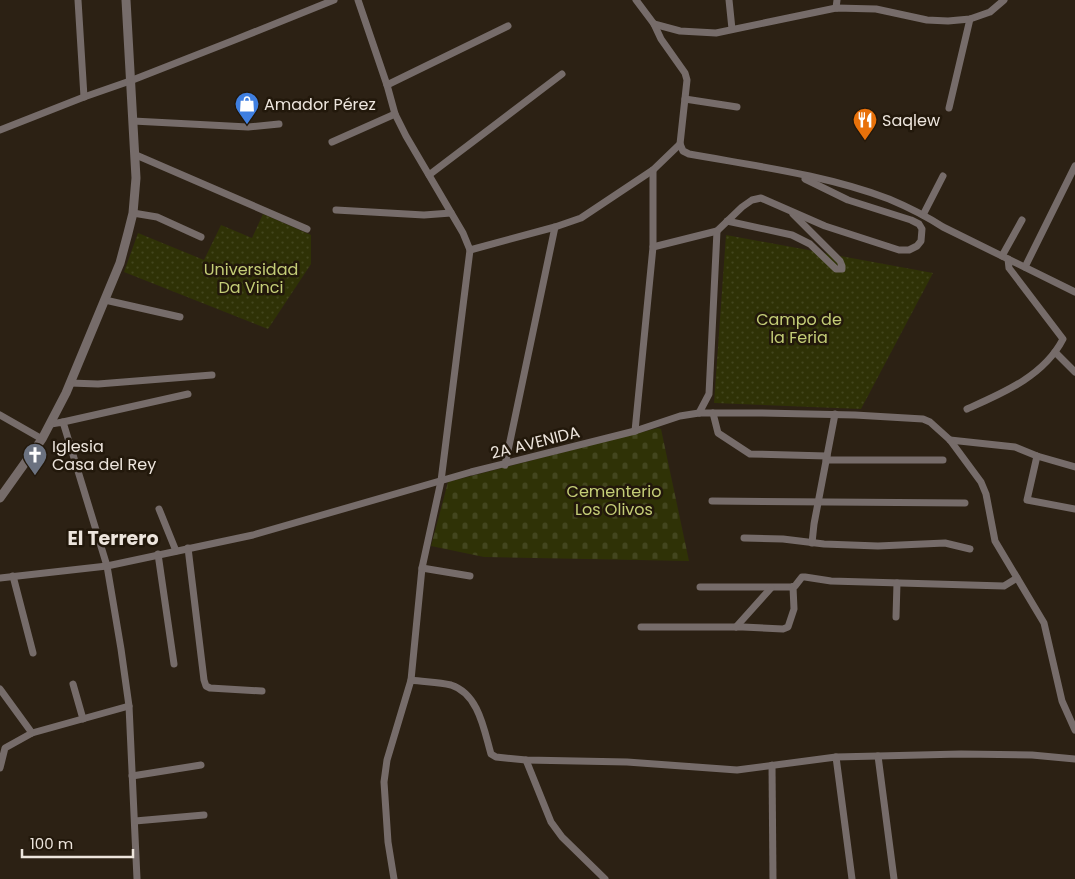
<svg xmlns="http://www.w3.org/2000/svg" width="1075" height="879" font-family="Poppins,sans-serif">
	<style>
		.cemetery { fill: url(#cemetery-stones) }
		.park { fill: url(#park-dots) }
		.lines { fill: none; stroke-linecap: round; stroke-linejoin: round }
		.minor { stroke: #766c6a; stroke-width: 7 }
		.tertiary { stroke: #766c6a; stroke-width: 9 }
		.labels { text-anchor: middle; stroke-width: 5; stroke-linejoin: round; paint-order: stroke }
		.poi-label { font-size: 16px; fill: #ede5dd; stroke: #22180b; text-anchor: start }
		.park-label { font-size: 16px; fill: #c4cd77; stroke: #22180b }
		.street-label { font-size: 16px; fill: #ede5dd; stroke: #22180b }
		.quarter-label { font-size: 19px; font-weight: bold; fill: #ede5dd; stroke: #22180b }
	</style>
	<defs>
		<pattern id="cemetery-stones" width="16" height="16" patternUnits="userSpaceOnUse" patternTransform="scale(1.25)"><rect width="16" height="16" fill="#2f3206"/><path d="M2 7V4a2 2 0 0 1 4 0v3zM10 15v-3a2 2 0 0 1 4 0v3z" fill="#43461e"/></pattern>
		<pattern id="park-dots" width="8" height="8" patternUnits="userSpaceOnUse" patternTransform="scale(1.25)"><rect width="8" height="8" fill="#2f3206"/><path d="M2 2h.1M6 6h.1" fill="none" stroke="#43461e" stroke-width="1.8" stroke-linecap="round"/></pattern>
	</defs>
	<rect width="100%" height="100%" fill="#2c2114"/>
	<!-- cemetery -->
	<polygon class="cemetery" points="658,428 661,429 689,561 484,557 431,546 448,482"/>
	<!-- park -->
	<g class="park">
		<polygon points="263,214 311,235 311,264 268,329 124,272 138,233 204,260 221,225 252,238"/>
		<polygon points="726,235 933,273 861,409 714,403"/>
	</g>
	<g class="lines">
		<!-- minor -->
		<g class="minor">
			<polyline points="78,0 84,97"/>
			<polyline points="358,0 387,85 395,114 406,136 463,233 470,250 441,481 422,568 411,680 387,760 384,782 388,842 394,879"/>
			<path d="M 636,0 L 654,24 L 661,39 L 685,73 L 687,80 L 680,144 L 683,151 L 689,154 C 755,166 826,175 889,199 C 908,207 926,216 943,227 L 1075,292"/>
			<polyline points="729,0 732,29"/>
			<polyline points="836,8 837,0"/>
			<polyline points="654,24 680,31 716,33 836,8 876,9 927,20 948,21 970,19 990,12 1004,0"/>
			<polyline points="387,85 508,26"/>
			<polyline points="685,99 737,107"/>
			<polyline points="949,108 970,19"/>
			<polyline points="133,121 248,127 279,124"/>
			<polyline points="0,130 84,97 130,81 232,41 334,0"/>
			<polyline points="332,142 395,114"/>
			<polyline points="136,155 307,229"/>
			<polyline points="429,175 562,74"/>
			<polyline points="336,210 424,215 451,213"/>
			<polyline points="133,213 157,217 201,237"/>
			<polyline points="923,215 943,176"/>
			<polyline points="727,221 792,235 810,244 836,269 842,269 842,266 840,261 793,214"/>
			<polyline points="653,247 717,231 742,207 752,200 761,198 825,226 899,250 909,250 917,246 921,241 922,229 919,224 911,220 848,200 805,179"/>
			<polyline points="470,250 555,227 581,218 653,170 680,144"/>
			<polyline points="1002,256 1022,220"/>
			<polyline points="1025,267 1075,166"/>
			<polyline points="105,300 180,317"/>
			<polyline points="1055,352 1075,372"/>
			<polyline points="70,383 98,384 212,375"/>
			<path d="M 967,409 C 1003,393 1044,376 1063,339 L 1009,268 L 1008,259"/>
			<polyline points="699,413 709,394 717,231"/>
			<polyline points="713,413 718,433 750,454 827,456"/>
			<polyline points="0,415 42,439"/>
			<polyline points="63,422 188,394"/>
			<polyline points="51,424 63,422 107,566 121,649 129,706 137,879"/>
			<polyline points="635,431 653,247 653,170"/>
			<polyline points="950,440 1015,447 1037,456 1075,467"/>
			<polyline points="1037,456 1027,500 1075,509"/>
			<polyline points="826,460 943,460"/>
			<polyline points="505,465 555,227"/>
			<polyline points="712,501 965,503"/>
			<polyline points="159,509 176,551"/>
			<polyline points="744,538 783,539 824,544 878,546 945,543 970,549"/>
			<polyline points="812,543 814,524 835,414"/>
			<polyline points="188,548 204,680 206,686 210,688 262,691"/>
			<polyline points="158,554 174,664"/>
			<polyline points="422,568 470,576"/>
			<polyline points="13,576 33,653"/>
			<polyline points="0,578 107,566 253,535 471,472 635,431 680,416 699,413 758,413 855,415 923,419 930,422 950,440 981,482 986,494 995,541 1044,623 1062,701 1075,730"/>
			<polyline points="700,587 791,587 795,586 802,577 805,577 831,581 1004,586 1017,578"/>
			<polyline points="896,617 897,583"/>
			<polyline points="641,627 743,627 783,629 788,627 794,609 793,587"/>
			<polyline points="736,627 771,588"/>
			<path d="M 411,680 C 424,682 438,682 451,685 C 479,694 484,730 491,754 L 496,757 L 526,760 L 627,762 L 737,770 L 836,757 L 961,754 L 1032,755 L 1075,759"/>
			<polyline points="73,684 83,719"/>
			<polyline points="0,689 32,733"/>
			<polyline points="878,756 894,879"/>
			<polyline points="836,757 852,879"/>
			<polyline points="526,760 551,822 562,837 605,879"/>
			<polyline points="772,765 773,879"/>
			<polyline points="0,768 5,748 32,733 129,706"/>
			<polyline points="132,776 201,765"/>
			<polyline points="135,821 204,815"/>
		</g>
		<!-- tertiary -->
		<polyline class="tertiary" points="0,498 42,439 66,393 120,263 128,233 133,213 136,178 126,0"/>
	</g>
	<!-- icons -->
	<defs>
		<symbol id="shop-pin" viewBox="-11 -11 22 30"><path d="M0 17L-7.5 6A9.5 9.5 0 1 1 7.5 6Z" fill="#3f7fe0" stroke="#22180b"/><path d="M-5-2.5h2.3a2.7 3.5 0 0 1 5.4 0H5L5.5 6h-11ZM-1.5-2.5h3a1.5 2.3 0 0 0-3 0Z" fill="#fff"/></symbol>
		<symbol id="restaurant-pin" viewBox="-11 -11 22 30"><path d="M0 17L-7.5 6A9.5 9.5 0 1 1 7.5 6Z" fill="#e8710a" stroke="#22180b"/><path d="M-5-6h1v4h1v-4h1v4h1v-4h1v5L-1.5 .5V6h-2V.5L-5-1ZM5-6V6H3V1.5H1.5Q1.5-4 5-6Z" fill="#fff"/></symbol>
		<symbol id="church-pin" viewBox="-11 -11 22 30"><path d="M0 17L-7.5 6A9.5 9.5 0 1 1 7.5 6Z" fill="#6b7280" stroke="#22180b"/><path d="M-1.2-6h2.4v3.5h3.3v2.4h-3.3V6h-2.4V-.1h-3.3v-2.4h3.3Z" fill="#fff"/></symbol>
	</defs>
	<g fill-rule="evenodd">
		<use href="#shop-pin" x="233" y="90" width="28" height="38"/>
		<use href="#restaurant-pin" x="851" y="106" width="28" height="38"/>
		<use href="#church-pin" x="21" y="441" width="28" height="38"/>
	</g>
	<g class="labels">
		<!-- poi labels -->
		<g class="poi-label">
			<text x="264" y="110">Amador Pérez</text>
			<text x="882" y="126">Saqlew</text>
			<text x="52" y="452">Iglesia<tspan x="52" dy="18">Casa del Rey</tspan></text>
		</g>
		<!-- park labels -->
		<g class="park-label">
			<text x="251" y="275">Universidad<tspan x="251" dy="18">Da Vinci</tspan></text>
			<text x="799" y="325">Campo de<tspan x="799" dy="18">la Feria</tspan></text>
			<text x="614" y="497">Cementerio<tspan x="614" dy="18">Los Olivos</tspan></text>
		</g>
		<!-- street labels -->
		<g class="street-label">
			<text transform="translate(535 442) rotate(-14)" y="6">2A AVENIDA</text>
		</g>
		<!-- quarter labels -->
		<g class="quarter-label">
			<text x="113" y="545">El Terrero</text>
		</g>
	</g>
	<!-- scale -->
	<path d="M22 849v8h111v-8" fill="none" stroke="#ede5dd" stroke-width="2.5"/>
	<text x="30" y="849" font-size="15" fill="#ede5dd" stroke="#22180b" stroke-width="4" paint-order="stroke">100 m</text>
</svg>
